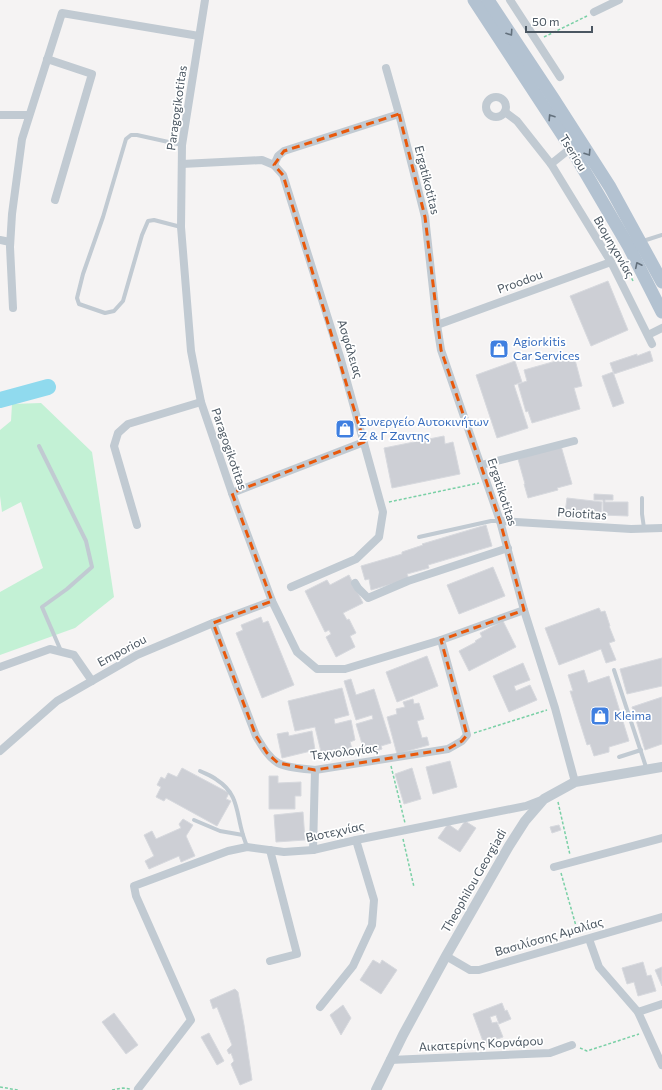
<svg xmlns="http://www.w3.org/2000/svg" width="662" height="1090" font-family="Commissioner,sans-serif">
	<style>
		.green { fill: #c3f1d5 }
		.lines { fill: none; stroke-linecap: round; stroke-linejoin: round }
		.river { stroke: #90daee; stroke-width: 16 }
		.building { fill: #cdcfd5; stroke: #d7d9de }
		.path { stroke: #7ad0a6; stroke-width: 1.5; stroke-dasharray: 3 2; stroke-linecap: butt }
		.service { stroke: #c1cad2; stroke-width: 4 }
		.minor { stroke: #c1cad2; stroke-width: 8 }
		.tertiary { stroke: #c1cad2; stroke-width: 10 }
		.primary { stroke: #b3c2d1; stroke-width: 13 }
		.oneway { stroke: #64717d }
		.marked { fill: none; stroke: #e8590c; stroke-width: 3; stroke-dasharray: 8 5; stroke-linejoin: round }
		.labels { text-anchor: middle; stroke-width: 3.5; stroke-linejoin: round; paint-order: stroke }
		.street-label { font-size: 12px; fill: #4a5661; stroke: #fff }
		.shop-label { font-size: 12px; fill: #366cbe; stroke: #fff; text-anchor: start }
	</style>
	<rect width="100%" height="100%" fill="#f5f3f3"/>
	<!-- green -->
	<polygon class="green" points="41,403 92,452 114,597 75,628 0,655 0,592 43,568 21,502 2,512 0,496 0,430 11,421 12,404"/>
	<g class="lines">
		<!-- river -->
		<polyline class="river" points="0,400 48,387"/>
	</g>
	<!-- building -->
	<g class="building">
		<polygon points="608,281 628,330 591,346 570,296"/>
		<polygon points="650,351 653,361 614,374 610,363 637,354 637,356"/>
		<polygon points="574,356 582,386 574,388 580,409 532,423 528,411 526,412 518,384 527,381 524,370"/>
		<polygon points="515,361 522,382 514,385 528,428 497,438 476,375"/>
		<polygon points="613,372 624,403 613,407 602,376"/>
		<polygon points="444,436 445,444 453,442 460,474 392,488 384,448"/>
		<polygon points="561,446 572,484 557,488 558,490 528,498 524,484 525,484 518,459"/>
		<polygon points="594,494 613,495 613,500 605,500 605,502 628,502 628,516 603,515 603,500 594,500"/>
		<polygon points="567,498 602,502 601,516 565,513"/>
		<polygon points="486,525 492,546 428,565 429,568 407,574 409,579 371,590 369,579 365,580 361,566 402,554 402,552 423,545 422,544"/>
		<polygon points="493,567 505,596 459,614 447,585"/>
		<polygon points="349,575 363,603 343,613 347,620 349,619 356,633 350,636 355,647 336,657 326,637 331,634 329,630 325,632 305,591 327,580 330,585"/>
		<polygon points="599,608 601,612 605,611 610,626 609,626 615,641 609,643 616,660 606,663 601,649 559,665 545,628"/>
		<polygon points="261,617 263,623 268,621 294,685 262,698 236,633 243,630 241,625"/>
		<polygon points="503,621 516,647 469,671 459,651 476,642 475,641 482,637 480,633"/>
		<polygon points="427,656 438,686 397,702 386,672"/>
		<polygon points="662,658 662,686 627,694 620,669"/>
		<polygon points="523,663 530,680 514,686 516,691 530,685 537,700 509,712 493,676"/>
		<polygon points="584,670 588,683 609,676 629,741 609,747 609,752 594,756 590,744 587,745 570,691 573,691 568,675"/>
		<polygon points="351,679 356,695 374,689 391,743 381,746 382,749 373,752 371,747 364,750 356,724 373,719 372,715 356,720 344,681"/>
		<polygon points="342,688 349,715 334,719 335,724 351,720 355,740 350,742 352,749 343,751 344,754 336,756 335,752 322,756 315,727 295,731 288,701"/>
		<polygon points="662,697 662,744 645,750 632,707"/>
		<polygon points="413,699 414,704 419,703 424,719 417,721 422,738 427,737 429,745 397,754 387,717 397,714 396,709 405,707 403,702"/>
		<polygon points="312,731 315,750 282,758 277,734 288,732 289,736"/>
		<polygon points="450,761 457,787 433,794 426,767"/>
		<polygon points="182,768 229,793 226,799 231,801 217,826 166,798 164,801 156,797 161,787 157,785 161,777 165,779 168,773 177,777"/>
		<polygon points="412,768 421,799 404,804 395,774"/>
		<polygon points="269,776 278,776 278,783 301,782 301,796 295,796 295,809 269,809"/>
		<polygon points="303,812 305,840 276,842 274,815"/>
		<polygon points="183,819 193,825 186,836 195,856 181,862 179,856 149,869 145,861 154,856 144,835 152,831 156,839 181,828 179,824"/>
		<polygon points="465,821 476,828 460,852 438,838 448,824 458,831"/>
		<polygon points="559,825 561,830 552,833 550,827"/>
		<polygon points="373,960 380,964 382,960 397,970 381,994 360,980"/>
		<polygon points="643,962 647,976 651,975 656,991 638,996 634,982 627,984 622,968"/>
		<polygon points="662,967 662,986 655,970"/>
		<polygon points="235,989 238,992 244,1025 252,1080 240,1085 231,1064 234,1061 231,1053 229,1054 227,1050 232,1045 217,1007 213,1009 210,1000"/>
		<polygon points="502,1003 505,1011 507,1010 511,1019 499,1024 496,1015 490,1017 492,1023 497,1022 503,1037 484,1044 473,1014"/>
		<polygon points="343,1005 351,1018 341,1035 330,1015"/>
		<polygon points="114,1013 138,1045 126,1054 102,1022"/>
		<polygon points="209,1033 224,1061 217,1065 201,1037"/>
	</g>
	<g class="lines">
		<!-- path -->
		<g class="path">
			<polyline points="544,37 587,16"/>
			<polyline points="625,265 633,281"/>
			<polyline points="389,502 479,483"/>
			<polyline points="474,733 547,710"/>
			<polyline points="391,766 405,823"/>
			<polyline points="558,802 570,855"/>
			<polyline points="403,839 414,887"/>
			<polyline points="561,873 578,933"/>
			<polyline points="580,1048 587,1051 639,1034"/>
			<polyline points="0,1087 18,1090"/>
			<polyline points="112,1090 123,1088 130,1089"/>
		</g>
		<!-- service -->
		<g class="service">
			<polyline points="181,227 154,220 148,221 142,235 123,301 114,311 105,313 79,304 77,298 83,274 103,217 126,139 131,135 137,135 182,145"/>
			<polyline points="643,241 662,235"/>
			<polyline points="39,446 86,541 92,567 67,589 42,607 61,651"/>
			<polyline points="642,498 642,514 644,528"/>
			<polyline points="419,537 491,521 500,521"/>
			<polyline points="614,670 647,770"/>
			<polyline points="619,757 641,750"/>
			<path d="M 200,771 C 206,774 212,776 217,780 C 239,794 236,813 243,835 C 244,839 246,843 247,847"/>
			<polyline points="194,820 220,831 243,835"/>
		</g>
		<!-- minor -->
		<g class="minor">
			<polyline points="205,0 182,145 181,227 191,351 201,402 232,493 272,601 297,652 317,669 345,669 441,640 524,610"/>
			<polyline points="510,0 560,77"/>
			<polyline points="594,12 619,0"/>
			<polyline points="47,59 92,74 55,200"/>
			<polyline points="386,68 399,114 425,217 437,325 441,350 500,521 524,610 555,708 575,782"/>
			<circle cx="496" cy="107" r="10"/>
			<polyline points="505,112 517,121 551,164 611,262 652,344"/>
			<polyline points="0,115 29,115"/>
			<polyline points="182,164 262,160 274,165 283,175 341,360 383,512 379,537 356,559 291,587"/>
			<polyline points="551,164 571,148"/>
			<polyline points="274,165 278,156 284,151 399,114"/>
			<polyline points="0,240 10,242"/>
			<polyline points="13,308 10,247 12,214 22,139 62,13 199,36"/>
			<polyline points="437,325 611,262"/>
			<polyline points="648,335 662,328"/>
			<polyline points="481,465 574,441"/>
			<polyline points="232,493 364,442"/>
			<polyline points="500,521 631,529 662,528"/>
			<polyline points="137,525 114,446 118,433 128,424 201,402"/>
			<polyline points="355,583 358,588 368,598 408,581 508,548"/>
			<path d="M 213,623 L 256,736 C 262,746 268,757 278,763 C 287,768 305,769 315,770 L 448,749 L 462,741 L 467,735 L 441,640"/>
			<polyline points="0,667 50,649 74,655 92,681"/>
			<polyline points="0,751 57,701 137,655 213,623 272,601"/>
			<polyline points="313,850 315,770"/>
			<polyline points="554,867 662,838"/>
			<polyline points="589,939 599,967 638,1012 662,1065"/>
			<polyline points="446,956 470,970 479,970 662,917"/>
			<polyline points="270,961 297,954 270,850"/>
			<polyline points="320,1007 353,966 372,925 374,900 356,840"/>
			<polyline points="638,1012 662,1004"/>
			<polyline points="390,1060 550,1053 572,1045"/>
			<polyline points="138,1089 191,1020 136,896 134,886 228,851 247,847 284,852 313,850 356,840 526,806 544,799"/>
		</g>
		<!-- tertiary -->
		<polyline class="tertiary" points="376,1090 403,1035 446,956 509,846 525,821 544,799 575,782 662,767"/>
		<!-- primary -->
		<g class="primary">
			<polyline points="474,0 571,148 629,247 662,312"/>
			<polyline points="488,0 553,98 610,187 662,282"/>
		</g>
	</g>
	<!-- one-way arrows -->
	<defs><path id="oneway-chevron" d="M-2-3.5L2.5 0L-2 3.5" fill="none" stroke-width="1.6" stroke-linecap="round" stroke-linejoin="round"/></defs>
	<g class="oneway">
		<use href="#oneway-chevron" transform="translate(510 33) rotate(56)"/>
		<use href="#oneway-chevron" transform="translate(551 117) rotate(-123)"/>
		<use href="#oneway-chevron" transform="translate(588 153) rotate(57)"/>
		<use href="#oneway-chevron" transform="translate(638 265) rotate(-116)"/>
	</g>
	<!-- marked area -->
	<path class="marked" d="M 399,114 L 425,217 L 441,350 L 500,521 L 524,610 L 441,640 L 467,735 L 462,741 L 448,749 L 315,770 L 278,763 L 267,753 L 256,736 L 213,623 L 272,601 L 232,493 L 364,442 L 283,175 L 274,165 L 284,151 Z"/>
	<!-- icons -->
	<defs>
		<symbol id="shop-square" viewBox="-11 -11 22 22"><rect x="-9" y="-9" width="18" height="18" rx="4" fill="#3f7fe0" stroke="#fff"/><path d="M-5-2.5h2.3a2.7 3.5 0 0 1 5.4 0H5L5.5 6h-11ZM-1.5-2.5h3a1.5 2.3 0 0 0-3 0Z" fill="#fff"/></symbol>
	</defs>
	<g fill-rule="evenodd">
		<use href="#shop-square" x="488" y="338" width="22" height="22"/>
		<use href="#shop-square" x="334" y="418" width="22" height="22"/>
		<use href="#shop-square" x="589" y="705" width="22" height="22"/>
	</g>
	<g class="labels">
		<!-- street labels -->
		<g class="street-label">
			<text transform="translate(177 108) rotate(-82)" y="4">Paragogikotitas</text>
			<text transform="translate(573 153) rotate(58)" y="4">Tseriou</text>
			<text transform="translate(427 180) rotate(76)" y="4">Ergatikotitas</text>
			<text transform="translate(614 247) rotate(60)" y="4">Βιομηχανίας</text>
			<text transform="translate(520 282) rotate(-20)" y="4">Proodou</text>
			<text transform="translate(350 349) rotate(73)" y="4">Ασφάλειας</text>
			<text transform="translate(229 449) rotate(71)" y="4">Paragogikotitas</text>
			<text transform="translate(502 492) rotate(72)" y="4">Ergatikotitas</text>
			<text transform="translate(582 514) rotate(4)" y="4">Poiotitas</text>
			<text transform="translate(122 651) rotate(-28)" y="4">Emporiou</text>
			<text transform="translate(344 752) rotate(-7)" y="4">Τεχνολογίας</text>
			<text transform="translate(335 832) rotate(-12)" y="4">Βιοτεχνίας</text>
			<text transform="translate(474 881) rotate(-60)" y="4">Theophilou Georgiadi</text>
			<text transform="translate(549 937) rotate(-16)" y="4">Βασιλίσσης Αμαλίας</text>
			<text transform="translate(481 1044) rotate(-3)" y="4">Αικατερίνης Κορνάρου</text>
		</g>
		<!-- shop labels -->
		<g class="shop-label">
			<text x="513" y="346">Agiorkitis<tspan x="513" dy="14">Car Services</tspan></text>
			<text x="359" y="426">Συνεργείο Αυτοκινήτων<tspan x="359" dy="14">Ζ &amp; Γ Ζαντης</tspan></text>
			<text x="614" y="720">Kleima</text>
		</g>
	</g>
	<!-- scale -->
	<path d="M526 26v6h66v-6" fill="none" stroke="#4a5661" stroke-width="2"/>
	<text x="532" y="26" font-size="12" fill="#4a5661" stroke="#ffffff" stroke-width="3" paint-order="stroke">50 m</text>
</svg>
